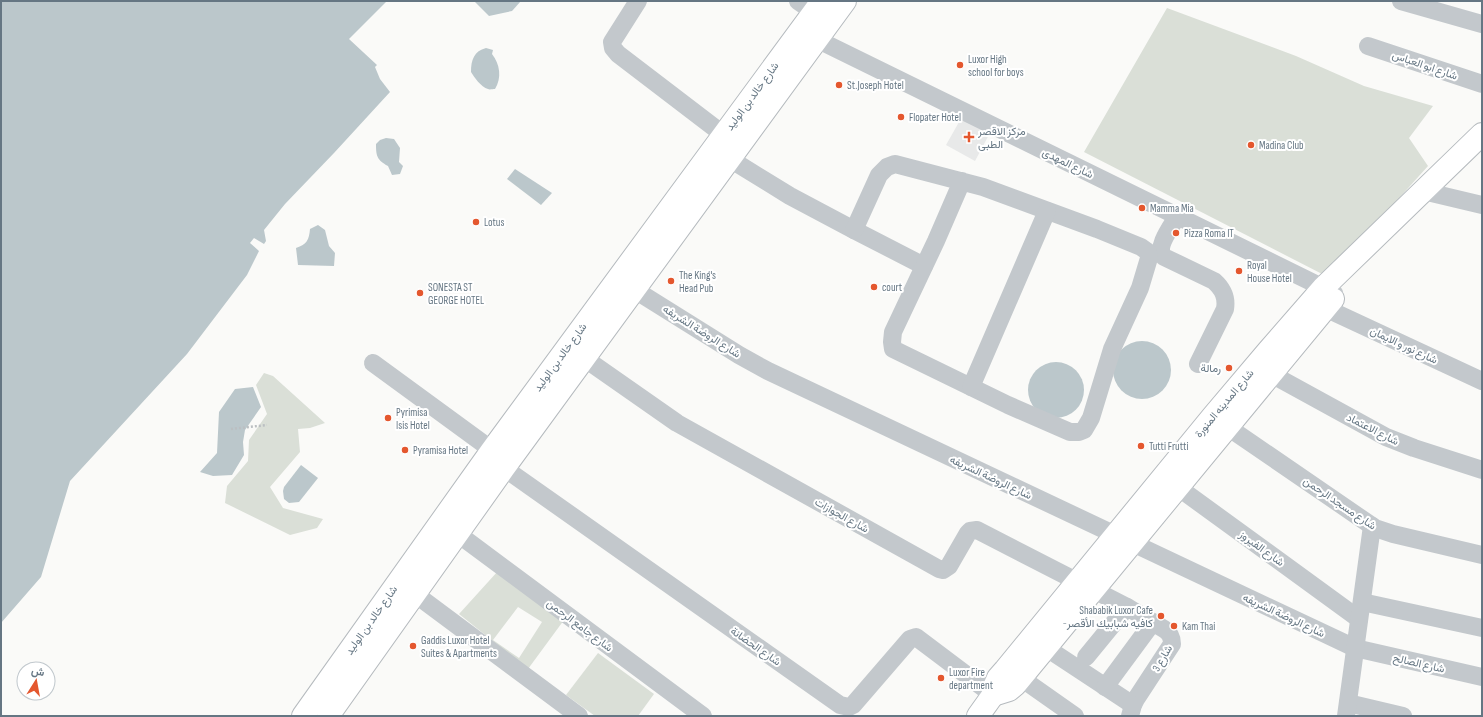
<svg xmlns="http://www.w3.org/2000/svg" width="1483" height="717" font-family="'Sofia Sans Condensed',Vazirmatn,sans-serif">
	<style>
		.built { fill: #e8e9e9 }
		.green { fill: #dadfd7; fill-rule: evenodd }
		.water { fill: #bbc7cb }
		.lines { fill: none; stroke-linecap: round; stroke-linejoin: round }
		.major-casing { stroke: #b5babe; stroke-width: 24 }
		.path { stroke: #bbbfc2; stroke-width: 2.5; stroke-dasharray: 2 2; stroke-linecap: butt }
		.minor { stroke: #c3c8cc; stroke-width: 18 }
		.major { stroke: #fff; stroke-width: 22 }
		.poi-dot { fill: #e4572e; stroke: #fff; stroke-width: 1.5 }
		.labels { text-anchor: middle; stroke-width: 4; stroke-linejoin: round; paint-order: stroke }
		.poi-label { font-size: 11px; fill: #657683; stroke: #fff; text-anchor: start }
		.street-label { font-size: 11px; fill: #657683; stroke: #fff }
	</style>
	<rect width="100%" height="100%" fill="#fafaf8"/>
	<!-- built -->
	<polygon class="built" points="963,115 992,129 975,161 946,145"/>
	<!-- green -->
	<g class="green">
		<polygon points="1167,8 1296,56 1364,86 1433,106 1409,138 1428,166 1328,277 1084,152"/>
		<polygon points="264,373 273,376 325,423 310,428 298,429 300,452 270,487 283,508 323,519 317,528 290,535 225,503 227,486 248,461 249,440 267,414 256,385"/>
		<path d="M 498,571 L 564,620 L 528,669 L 459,614 ZM 518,607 L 542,622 L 519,658 L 493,640 Z"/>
		<polygon points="598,653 654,694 638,716 595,716 566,695"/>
	</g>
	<!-- water -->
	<g class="water">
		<polygon points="1,1 387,1 349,39 377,65 375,67 380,79 390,92 334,153 285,204 264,230 266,241 264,244 254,238 250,243 259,251 247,275 187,354 70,481 41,577 1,623"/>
		<polygon points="474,1 521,1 512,11 489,16"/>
		<path d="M 486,48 L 493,50 L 492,54 C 500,64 502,78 495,89 C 493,89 489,90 488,89 C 481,87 474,77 471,72 C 471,60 474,51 486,48 Z"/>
		<path d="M 386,138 L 394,139 L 400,148 L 399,162 L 403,166 L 400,174 L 392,175 L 388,166 C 377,160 376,156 376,144 L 380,140 Z"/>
		<polygon points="515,169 552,193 541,205 507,179"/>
		<path d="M 318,225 L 325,230 L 329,246 L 335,253 L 334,266 L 298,265 L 296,248 C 307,244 309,240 310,229 Z"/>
		<circle cx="1142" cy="370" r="29"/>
		<circle cx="1056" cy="390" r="28"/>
		<polygon points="253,387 261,407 245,430 243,442 244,455 232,475 213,476 200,472 217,453 219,412 235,389"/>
		<polygon points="301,465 318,478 299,502 289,503 284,499 283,491 284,487"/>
	</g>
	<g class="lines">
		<defs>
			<g id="major">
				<polyline points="993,695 1009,690 1015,685 1333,299"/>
				<polyline points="303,716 492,450 822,1"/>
				<polyline points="328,716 504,468 845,1"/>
				<polyline points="978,716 993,695 994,687 998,678 1005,670 1213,416 1268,351 1323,288 1482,134"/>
			</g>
		</defs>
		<!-- major casing -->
		<use href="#major" class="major-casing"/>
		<!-- path -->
		<polyline class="path" points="231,429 267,425"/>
		<!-- minor -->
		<g class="minor">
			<polyline points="638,1 612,42 613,48 618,54 724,135"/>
			<polyline points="798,1 814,12"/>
			<polyline points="1401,1 1482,24"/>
			<polyline points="804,33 1334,293"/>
			<polyline points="1368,46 1482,84"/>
			<polyline points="730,159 790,196 854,230 924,266"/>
			<polyline points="1423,191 1482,205"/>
			<path d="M 1177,217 C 1171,227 1155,248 1164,257 L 1214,281 C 1223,289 1227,297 1225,309 L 1198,364"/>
			<polyline points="854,230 879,175 887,167 895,164 983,187 1097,229 1141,247 1148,252 1149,258 1140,288 1112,349 1091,418 1084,430 1079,432 1070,432 1008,405 893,349 892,342 893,332 936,241 962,181"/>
			<polyline points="635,290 739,355 768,371 1355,648 1482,677"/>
			<polyline points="1325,308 1482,381"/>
			<path d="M 584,358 L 677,423 L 939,569 L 943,570 L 949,566 L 968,533 L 970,531 L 977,530 L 1127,607 L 1164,629 C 1170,633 1172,637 1172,644 L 1136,699 L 1133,705 L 1130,716"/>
			<polyline points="373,363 492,450"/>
			<polyline points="1271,374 1386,437 1414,448 1482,470"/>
			<polyline points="971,387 1047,211"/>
			<polyline points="1216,419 1375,528 1393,534 1482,555"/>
			<polyline points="504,468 840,705 849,707 853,705 910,639 916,637 993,695"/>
			<polyline points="1168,480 1359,619"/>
			<polyline points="458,534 703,716"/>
			<polyline points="415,594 579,716"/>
			<polyline points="1362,602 1482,628"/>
			<polyline points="1045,647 1133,705"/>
			<polyline points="1086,657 1127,607"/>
			<polyline points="1021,678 1075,716"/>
			<polyline points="1105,687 1153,622"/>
			<polyline points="1348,703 1403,716"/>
			<polyline points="1346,716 1372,526"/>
		</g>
		<!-- major -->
		<use href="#major" class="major"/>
	</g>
	<!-- markers -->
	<g class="poi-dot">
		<circle cx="960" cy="65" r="4"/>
		<circle cx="839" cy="85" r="4"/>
		<circle cx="901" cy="117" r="4"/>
		<path d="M967 131h4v4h4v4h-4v4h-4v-4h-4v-4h4z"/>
		<circle cx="1251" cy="145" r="4"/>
		<circle cx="1142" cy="208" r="4"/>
		<circle cx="476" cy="222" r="4"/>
		<circle cx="1176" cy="233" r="4"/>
		<circle cx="1239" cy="271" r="4"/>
		<circle cx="671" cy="281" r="4"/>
		<circle cx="874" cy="287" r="4"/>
		<circle cx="420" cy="293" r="4"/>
		<circle cx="1229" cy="368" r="4"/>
		<circle cx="388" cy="418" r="4"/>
		<circle cx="1141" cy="446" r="4"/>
		<circle cx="405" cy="450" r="4"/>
		<circle cx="1161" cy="616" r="4"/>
		<circle cx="1174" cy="626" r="4"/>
		<circle cx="413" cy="646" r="4"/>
		<circle cx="941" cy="678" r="4"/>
	</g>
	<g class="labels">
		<!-- poi labels -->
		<g class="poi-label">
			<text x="968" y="63">Luxor High<tspan x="968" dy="13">school for boys</tspan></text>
			<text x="847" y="89">St.Joseph Hotel</text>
			<text x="909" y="121">Flopater Hotel</text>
			<text x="978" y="135">مركز الاقصر<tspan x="978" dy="13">الطبى</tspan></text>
			<text x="1259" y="149">Madina Club</text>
			<text x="1150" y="212">Mamma Mia</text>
			<text x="484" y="226">Lotus</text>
			<text x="1184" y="237">Pizza Roma IT</text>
			<text x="1247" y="269">Royal<tspan x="1247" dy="13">House Hotel</tspan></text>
			<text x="679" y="279">The King's<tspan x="679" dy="13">Head Pub</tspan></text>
			<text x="428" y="291">SONESTA ST<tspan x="428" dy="13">GEORGE HOTEL</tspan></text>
			<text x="882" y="291">court</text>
			<text x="1221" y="372" text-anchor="end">رمالة</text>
			<text x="396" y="416">Pyrimisa<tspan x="396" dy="13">Isis Hotel</tspan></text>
			<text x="1149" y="450">Tutti Frutti</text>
			<text x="413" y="454">Pyramisa Hotel</text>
			<text x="1153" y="614" text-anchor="end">Shababik Luxor Cafe<tspan x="1153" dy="13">-كافيه شبابيك الأقصر</tspan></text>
			<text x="1182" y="630">Kam Thai</text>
			<text x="421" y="644">Gaddis Luxor Hotel<tspan x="421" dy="13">Suites &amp; Apartments</tspan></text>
			<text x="949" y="676">Luxor Fire<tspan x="949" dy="13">department</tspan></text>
		</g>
		<!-- street labels -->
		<g class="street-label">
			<text transform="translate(1425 65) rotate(19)" y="4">شارع ابو العباس</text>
			<text transform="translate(752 96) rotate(-54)" y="4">شارع خالد بن الوليد</text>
			<text transform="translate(1068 163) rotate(26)" y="4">شارع المهدى</text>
			<text transform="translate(702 331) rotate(32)" y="4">شارع الروضة الشريفه</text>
			<text transform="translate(1404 345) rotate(25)" y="4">شارع نور و الايمان</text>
			<text transform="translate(560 357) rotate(-54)" y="4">شارع خالد بن الوليد</text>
			<text transform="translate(1224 403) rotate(-50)" y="4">شارع المدينه المنورة</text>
			<text transform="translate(1373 429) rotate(27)" y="4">شارع الاعتماد</text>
			<text transform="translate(991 477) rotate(25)" y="4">شارع الروضة الشريفه</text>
			<text transform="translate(1340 503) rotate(34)" y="4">شارع مسجد الرحمن</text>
			<text transform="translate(842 515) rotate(29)" y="4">شارع الجوازات</text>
			<text transform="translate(1262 548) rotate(36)" y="4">شارع الفيروز</text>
			<text transform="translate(1284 615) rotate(25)" y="4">شارع الروضة الشريفه</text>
			<text transform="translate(371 620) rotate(-55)" y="4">شارع خالد بن الوليد</text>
			<text transform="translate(580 625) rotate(37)" y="4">شارع جامع الرحمن</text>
			<text transform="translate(756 646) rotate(35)" y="4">شارع الحضانة</text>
			<text transform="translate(1162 658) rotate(-60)" y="4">شارع 3</text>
			<text transform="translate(1419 663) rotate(13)" y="4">شارع الصالح</text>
		</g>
	</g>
	<!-- border -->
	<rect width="1483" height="717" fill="none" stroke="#657683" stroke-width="4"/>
	<!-- north arrow -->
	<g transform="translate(36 681) rotate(11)"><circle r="19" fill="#ffffff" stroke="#c1c8cd"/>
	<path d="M0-3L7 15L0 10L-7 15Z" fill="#e4572e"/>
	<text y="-6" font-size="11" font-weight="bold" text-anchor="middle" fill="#657683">ش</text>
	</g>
</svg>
